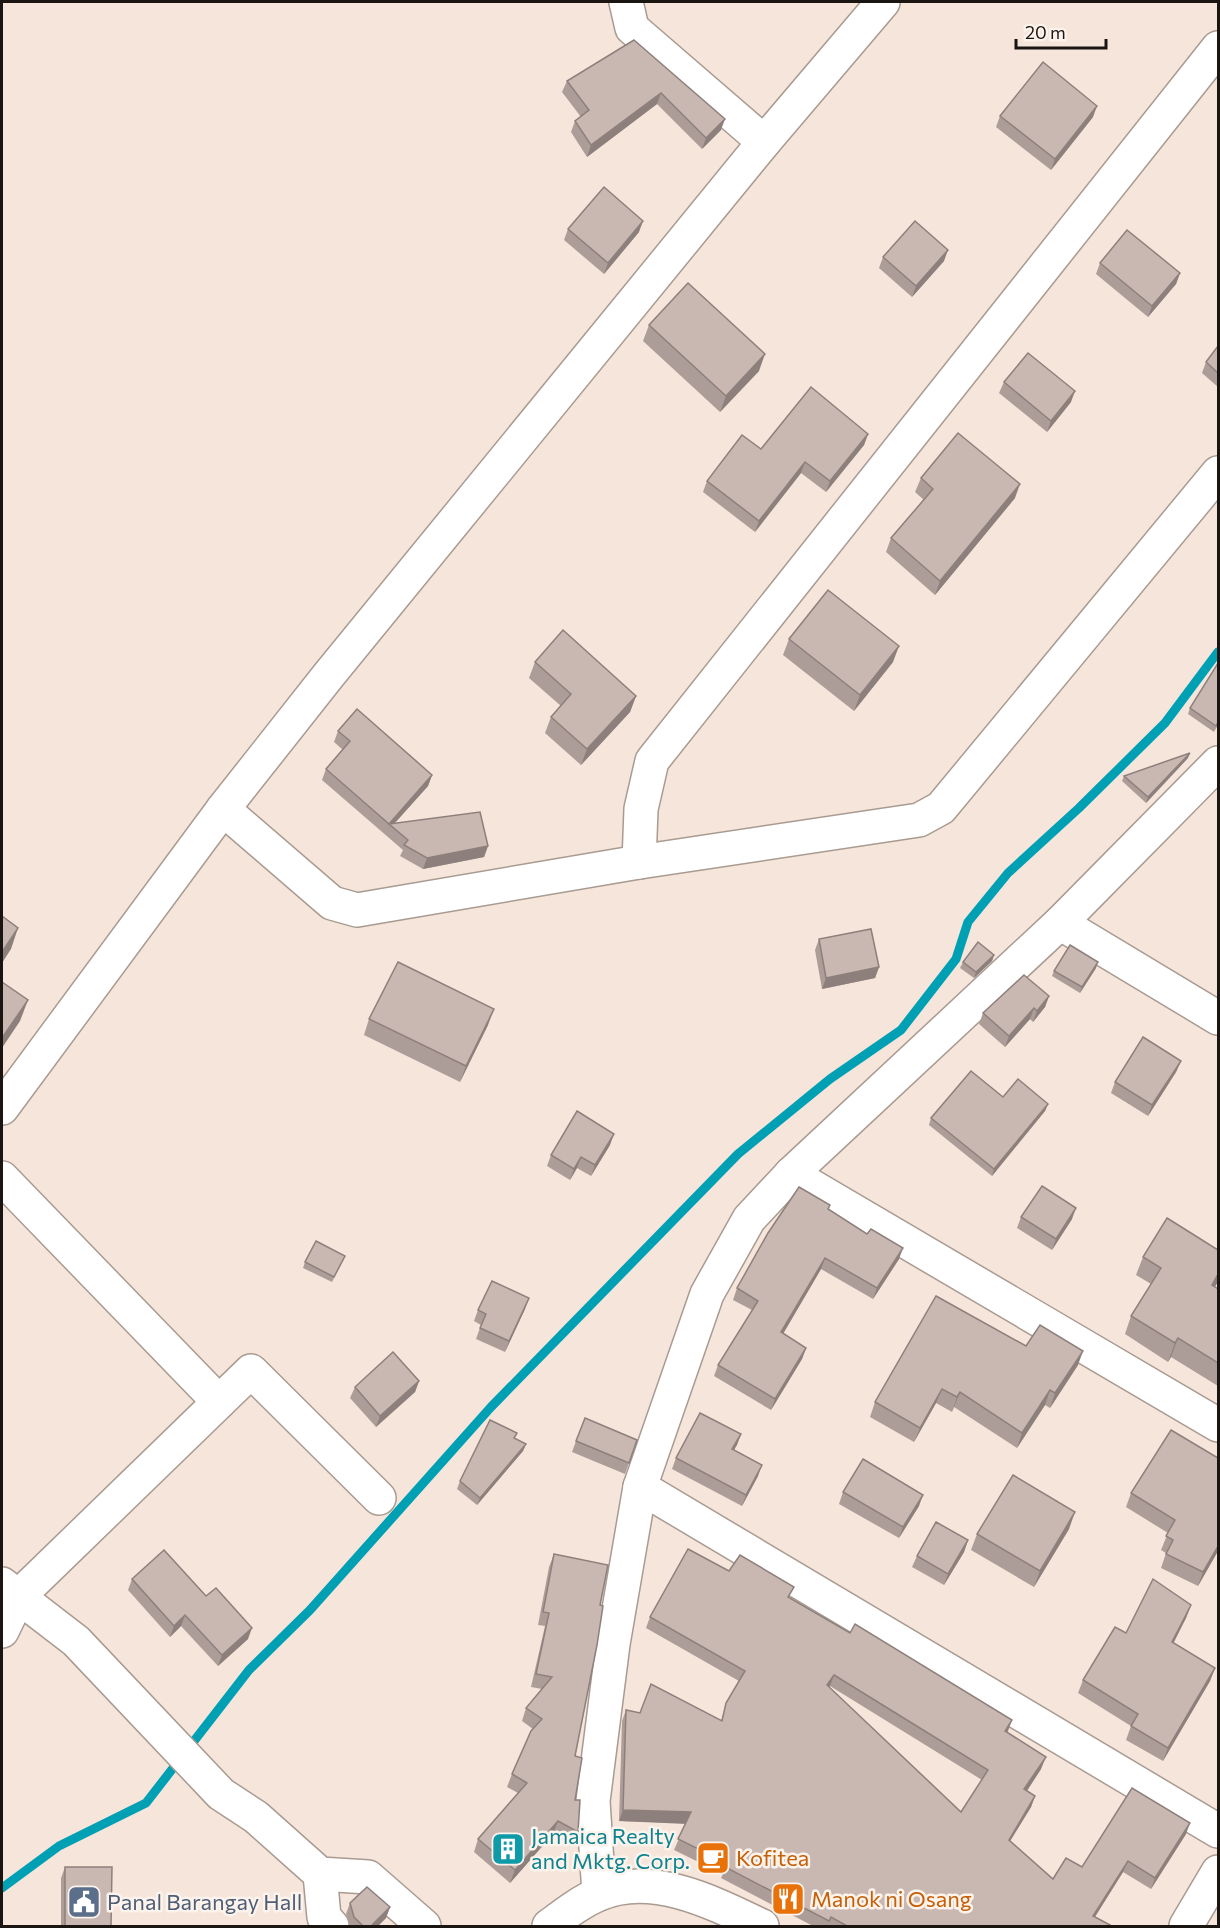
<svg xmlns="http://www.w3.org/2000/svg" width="1220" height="1928" font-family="Commissioner,sans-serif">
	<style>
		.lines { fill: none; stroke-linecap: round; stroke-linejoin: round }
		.stream { stroke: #00a0b4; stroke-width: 9 }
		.minor-casing { stroke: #a99b91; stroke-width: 36 }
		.major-casing { stroke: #a99b91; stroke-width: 36 }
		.minor { stroke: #fff; stroke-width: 33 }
		.major { stroke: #fff; stroke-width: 33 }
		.wall { fill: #ad9d98; fill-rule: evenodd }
		.shaded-wall { fill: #8d807c }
		.building { fill: #c9b7b1; stroke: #8d807c; stroke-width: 1.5; fill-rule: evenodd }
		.labels { text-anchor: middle; stroke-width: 5; stroke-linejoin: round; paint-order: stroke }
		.culture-label { font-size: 22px; fill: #0d838f; stroke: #fdf3ed; text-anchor: start }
		.food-label { font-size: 22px; fill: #c56008; stroke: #fdf3ed; text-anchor: start }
		.service-label { font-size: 22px; fill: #4e5e75; stroke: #fdf3ed; text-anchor: start }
	</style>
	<rect width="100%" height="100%" fill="#f5e5da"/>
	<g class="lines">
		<!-- stream -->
		<polyline class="stream" points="2,1888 59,1846 146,1803 249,1670 310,1610 491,1407 738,1154 830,1079 901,1030 956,959 968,922 1008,873 1079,808 1165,723 1218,652"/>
		<defs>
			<g id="minor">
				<polyline points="626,2 632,28 764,142"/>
				<polyline points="223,809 332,903 357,910 639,862 919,820 941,808 1218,473"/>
				<polyline points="639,862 641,809 652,761 1218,48"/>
				<polyline points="1060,923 1218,1018"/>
				<polyline points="2,1108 223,809 328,676 764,142 883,2"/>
				<polyline points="791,1174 1218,1425"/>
				<polyline points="2,1178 219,1402"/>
				<polyline points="640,1487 1218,1831"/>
				<polyline points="2,1584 76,1641 221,1794 256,1817 320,1874 368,1877 424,1926"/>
				<polyline points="2,1631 19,1596 251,1371 379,1498"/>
				<polyline points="320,1874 324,1917 332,1926"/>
				<polyline points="599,1894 593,1801 613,1644 640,1487 707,1294 749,1219 791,1174 1060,923 1218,763"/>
				<polyline points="1186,1926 1218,1872"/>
			</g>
			<path id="major" d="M 549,1926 C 565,1914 580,1902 599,1894 C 652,1871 714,1903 762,1926"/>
		</defs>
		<!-- minor casing -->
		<use href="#minor" class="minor-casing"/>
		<!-- major casing -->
		<use href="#major" class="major-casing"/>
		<!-- minor -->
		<use href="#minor" class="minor"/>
		<!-- major -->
		<use href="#major" class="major"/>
	</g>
	<!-- wall -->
	<g class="wall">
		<polygon points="634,40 721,130 702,149 657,104 587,157 571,132 575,121 581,117 562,92 567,81"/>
		<polygon points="1000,116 1093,117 1051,170 996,127"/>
		<polygon points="568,229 639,232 604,274 564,240"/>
		<polygon points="883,257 944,261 912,297 879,268"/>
		<polygon points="1100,263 1180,273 1176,284 1148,317 1096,274"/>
		<polygon points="649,325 759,371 720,412 643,341"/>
		<polygon points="1218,346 1218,387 1202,373 1206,362"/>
		<polygon points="1004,382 1071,402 1047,432 999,393"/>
		<polygon points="868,434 864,445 826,492 801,473 755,532 703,492 707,481 761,449"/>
		<polygon points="921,478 1015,498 935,595 886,552 891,538 924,500 915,492"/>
		<polygon points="789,639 893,662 854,711 783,655"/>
		<polygon points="535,662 636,696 630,712 581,765 545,733 551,717 561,706 529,678"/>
		<polygon points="1190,708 1218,725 1214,732 1188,714"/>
		<polygon points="338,731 432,775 428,786 395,823 488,846 484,857 423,869 400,856 403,850 322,780 326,769 343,750 334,742"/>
		<polygon points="1188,758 1146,803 1122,781 1124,776"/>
		<polygon points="819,939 879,967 875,978 822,989 815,950"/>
		<polygon points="994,955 992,961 974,978 960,968 963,962"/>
		<polygon points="1096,968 1080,993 1052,976 1054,971"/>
		<polygon points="1049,996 1045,1007 1033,1022 1030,1019 1005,1047 979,1024 983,1013"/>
		<polygon points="369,1019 488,1025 460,1082 364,1035"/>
		<polygon points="1181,1061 1176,1072 1148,1116 1111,1093 1115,1082"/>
		<polygon points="1003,1097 1048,1104 1045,1111 992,1176 929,1125 931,1118"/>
		<polygon points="610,1145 591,1176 577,1168 570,1180 547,1166 551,1155"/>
		<polygon points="829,1209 899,1259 873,1299 821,1269 783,1334 806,1348 802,1359 771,1410 714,1376 718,1365 752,1310 733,1300 737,1288"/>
		<polygon points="1021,1217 1072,1219 1052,1250 1017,1228"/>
		<polygon points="345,1256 332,1282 303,1268 305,1262"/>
		<polygon points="1143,1257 1218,1289 1218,1386 1171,1357 1168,1362 1125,1334 1131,1316 1151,1284 1136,1275"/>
		<polygon points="525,1309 505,1352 476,1339 481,1325 474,1321 478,1310"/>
		<polygon points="1026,1346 1078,1365 1050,1408 1045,1405 1017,1448 954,1407 952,1412 936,1403 914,1442 870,1417 875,1402"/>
		<polygon points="419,1381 415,1392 376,1427 350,1398 355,1387"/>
		<polygon points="741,1434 734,1450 758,1476 742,1506 672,1469 676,1458"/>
		<polygon points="515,1438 526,1444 523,1451 477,1505 457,1489 460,1481"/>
		<polygon points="637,1440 625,1474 572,1452 576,1441"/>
		<polygon points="1218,1458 1218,1551 1198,1586 1161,1568 1166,1553 1161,1550 1168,1533 1126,1507 1131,1493"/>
		<polygon points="843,1492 919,1506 899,1538 839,1504"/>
		<polygon points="1069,1529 1034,1587 971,1550 977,1534"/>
		<polygon points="968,1540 964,1552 944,1585 912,1567 917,1556"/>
		<polygon points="554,1554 600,1605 575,1756 575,1800 578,1832 573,1846 553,1834 510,1883 474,1852 478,1839 518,1793 507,1787 512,1774 533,1729 522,1721 526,1708 542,1689 531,1687 545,1626 538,1625 549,1567"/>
		<path d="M 729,1571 L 790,1598 L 1007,1732 L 1041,1769 L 1027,1791 L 1035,1796 L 1031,1807 L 1010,1841 L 1053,1879 L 1082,1867 L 1186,1834 L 1151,1889 L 1123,1872 L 1095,1917 L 1110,1926 L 813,1926 L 721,1878 L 723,1874 L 674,1850 L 686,1823 L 619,1821 L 622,1721 L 626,1710 L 640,1713 L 721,1721 L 726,1703 L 739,1681 L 646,1628 L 650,1617 ZM 830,1686 L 982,1780 L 961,1812 L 829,1687 Z"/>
		<polygon points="132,1579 206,1596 248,1639 218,1666 181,1626 170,1637 128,1590"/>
		<polygon points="1191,1605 1186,1618 1173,1643 1215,1668 1210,1681 1163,1761 1126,1740 1131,1726 1078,1693 1083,1680 1126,1633"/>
		<polygon points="65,1867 111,1926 61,1926 61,1878"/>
		<polygon points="350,1903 390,1907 386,1918 378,1926 350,1926 346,1914"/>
	</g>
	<!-- shaded-wall -->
	<g class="shaded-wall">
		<polygon points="661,93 657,104 587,157 591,145"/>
		<polygon points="1097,106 1093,117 1051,170 1055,159"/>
		<polygon points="725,119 721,130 702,149 706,138"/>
		<polygon points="643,221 639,232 604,274 608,263"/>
		<polygon points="948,250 944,261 912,297 916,286"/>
		<polygon points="1180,273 1176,284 1148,317 1152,306"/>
		<polygon points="765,354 759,371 720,412 726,396"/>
		<polygon points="1075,391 1071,402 1047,432 1051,421"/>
		<polygon points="868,434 864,445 826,492 830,481"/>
		<polygon points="805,462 801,473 755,532 759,521"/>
		<polygon points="1020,484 1015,498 935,595 940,581"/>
		<polygon points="899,646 893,662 854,711 860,695"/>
		<polygon points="636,696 630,712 581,765 587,749"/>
		<polygon points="1190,753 1188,758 1146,803 1148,797"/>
		<polygon points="432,775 428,786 392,826 389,824 385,835 389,824"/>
		<polygon points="488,846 484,857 423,869 427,858"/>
		<polygon points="18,928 11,949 2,963 2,952"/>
		<polygon points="994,955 992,961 974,978 976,972"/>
		<polygon points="1098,962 1096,968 1080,993 1082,987"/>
		<polygon points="879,967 875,978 822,989 826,978"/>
		<polygon points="1049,996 1045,1007 1033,1022 1037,1011"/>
		<polygon points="28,1000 20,1021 2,1048 2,1038"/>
		<polygon points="1034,1008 1030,1019 1005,1047 1009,1036"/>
		<polygon points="494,1009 488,1025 460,1082 466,1066"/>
		<polygon points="1181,1061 1176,1072 1148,1116 1152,1105"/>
		<polygon points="1048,1104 1045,1111 992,1176 994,1169"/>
		<polygon points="614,1134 610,1145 591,1176 595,1165"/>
		<polygon points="581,1157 577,1168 570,1180 574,1169"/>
		<polygon points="1076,1208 1072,1219 1052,1250 1056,1239"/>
		<polygon points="903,1248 899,1259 873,1299 877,1288"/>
		<polygon points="825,1258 821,1269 777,1344 781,1332"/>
		<polygon points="1218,1274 1218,1282 1205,1303 1212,1285"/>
		<polygon points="529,1298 525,1309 505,1352 509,1341"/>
		<polygon points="1178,1338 1171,1357 1168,1362 1175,1343"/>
		<polygon points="806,1348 802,1359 771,1410 775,1399"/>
		<polygon points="1083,1351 1078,1365 1050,1408 1055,1393"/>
		<polygon points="419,1381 415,1392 376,1427 380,1416"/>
		<polygon points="942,1389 936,1403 914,1442 920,1428"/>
		<polygon points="1050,1390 1045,1405 1017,1448 1022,1433"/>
		<polygon points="960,1392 952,1412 957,1397"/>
		<polygon points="741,1434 737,1445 728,1460 732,1449"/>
		<polygon points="526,1444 523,1451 477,1505 480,1498"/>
		<polygon points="762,1465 758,1476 742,1506 746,1495"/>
		<polygon points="923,1495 919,1506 899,1538 903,1527"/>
		<polygon points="1075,1512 1069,1529 1034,1587 1040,1571"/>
		<polygon points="968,1540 964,1552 944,1585 948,1574"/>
		<polygon points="1218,1546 1218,1551 1198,1586 1203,1572"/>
		<polygon points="1191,1605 1186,1618 1167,1656 1172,1642"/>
		<polygon points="185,1615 181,1626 170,1637 174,1626"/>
		<polygon points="252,1628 248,1639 218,1666 222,1655"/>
		<polygon points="1215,1668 1210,1681 1163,1761 1168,1748"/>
		<polygon points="834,1675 830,1686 823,1696 827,1685"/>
		<polygon points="1012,1720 1008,1731 1001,1742 1005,1731"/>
		<polygon points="1046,1757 1041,1769 1020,1801 1024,1789"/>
		<polygon points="1035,1796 1031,1807 1004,1851 1009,1840"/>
		<polygon points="623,1810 691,1812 687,1824 619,1821"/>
		<polygon points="558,1821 553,1834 510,1883 515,1870"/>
		<polygon points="1190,1823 1186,1834 1151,1889 1155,1878"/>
		<polygon points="1128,1861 1123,1872 1089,1926 1093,1916"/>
		<polygon points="390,1907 386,1918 378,1926 371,1926"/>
	</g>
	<!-- building -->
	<g class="building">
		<polygon points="634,40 725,119 706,138 661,93 591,145 575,121 589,110 567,81"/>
		<polygon points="1043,62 1097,106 1055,159 1000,116"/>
		<polygon points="604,187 643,221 608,263 568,229"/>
		<polygon points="915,221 948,250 916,286 883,257"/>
		<polygon points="1127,230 1180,273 1152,306 1100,263"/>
		<polygon points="688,283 765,354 726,396 649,325"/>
		<polygon points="1218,346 1218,373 1206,362"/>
		<polygon points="1028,353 1075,391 1051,421 1004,382"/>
		<polygon points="811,387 868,434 830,481 805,462 759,521 707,481 742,435 761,449"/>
		<polygon points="958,433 1020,484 940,581 891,538 933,489 921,478"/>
		<polygon points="828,590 899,646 860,695 789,639"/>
		<polygon points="563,630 636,696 587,749 551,717 571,694 535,662"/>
		<polygon points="1218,663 1218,722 1216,726 1190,708"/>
		<polygon points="357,709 432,775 389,824 326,769 350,741 338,731"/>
		<polygon points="1190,753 1148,797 1124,776"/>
		<polygon points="480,812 488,846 427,858 404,845 408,840 389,824"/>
		<polygon points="2,916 18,928 2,952"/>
		<polygon points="871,929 879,967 826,978 819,939"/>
		<polygon points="978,942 994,955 976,972 963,962"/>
		<polygon points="1070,945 1098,962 1082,987 1054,971"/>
		<polygon points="398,962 494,1009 466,1066 369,1019"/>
		<polygon points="1024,975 1049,996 1037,1011 1034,1008 1009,1036 983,1013"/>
		<polygon points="2,982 28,1000 2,1038"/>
		<polygon points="1143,1037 1181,1061 1152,1105 1115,1082"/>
		<polygon points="971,1071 1003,1097 1018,1079 1048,1104 994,1169 931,1118"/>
		<polygon points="577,1111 614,1134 595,1165 581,1157 574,1169 551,1155"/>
		<polygon points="1042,1186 1076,1208 1056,1239 1021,1217"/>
		<polygon points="799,1187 830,1205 828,1209 867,1234 871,1229 903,1248 877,1288 825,1258 781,1332 806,1348 775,1399 718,1365 758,1301 737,1288 768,1233"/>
		<polygon points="1167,1218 1218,1250 1218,1274 1212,1285 1218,1289 1218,1363 1178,1338 1175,1343 1131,1316 1161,1268 1143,1257"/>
		<polygon points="316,1241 345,1256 334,1277 305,1262"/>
		<polygon points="492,1281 529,1298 509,1341 480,1328 486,1314 478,1310"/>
		<polygon points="936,1296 1026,1346 1040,1325 1083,1351 1055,1393 1050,1390 1022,1433 960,1392 957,1397 942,1389 920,1428 875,1402"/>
		<polygon points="393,1352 419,1381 380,1416 355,1387"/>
		<polygon points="700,1413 741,1434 732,1449 762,1465 746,1495 676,1458"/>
		<polygon points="585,1418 637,1440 629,1463 576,1441"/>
		<polygon points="490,1420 517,1433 514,1438 526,1444 480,1498 460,1481"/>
		<polygon points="1171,1430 1218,1458 1218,1546 1203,1572 1166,1554 1173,1540 1166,1536 1175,1520 1131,1493"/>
		<polygon points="863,1459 923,1495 903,1527 843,1492"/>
		<polygon points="1013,1475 1075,1512 1040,1571 977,1534"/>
		<polygon points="936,1522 968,1540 948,1574 917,1556"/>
		<path d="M 688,1549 L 729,1571 L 740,1555 L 794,1587 L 788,1597 L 850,1633 L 855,1624 L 1012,1720 L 1005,1731 L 1046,1757 L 1024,1789 L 1035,1796 L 1009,1840 L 1053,1879 L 1066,1858 L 1082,1867 L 1132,1788 L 1190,1823 L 1155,1878 L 1128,1861 L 1093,1916 L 1110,1925 L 1109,1926 L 847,1926 L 831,1917 L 829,1921 L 725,1867 L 727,1863 L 678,1839 L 691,1812 L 623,1810 L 626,1710 L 640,1713 L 651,1684 L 722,1721 L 726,1703 L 745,1671 L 650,1617 ZM 834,1675 L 988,1770 L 961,1812 L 827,1685 Z"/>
		<polygon points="164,1550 206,1596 216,1588 252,1628 222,1655 185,1615 174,1626 132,1579"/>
		<polygon points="554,1554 608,1565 600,1605 603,1606 597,1645 575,1756 582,1758 575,1800 580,1800 578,1832 558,1821 515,1870 478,1839 527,1783 512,1774 531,1731 542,1719 526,1708 552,1677 536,1674 549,1613 543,1612"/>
		<polygon points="1153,1579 1191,1605 1172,1642 1215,1668 1168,1748 1131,1726 1138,1714 1083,1680 1115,1627 1126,1633"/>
		<polygon points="65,1867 112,1867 111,1926 65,1926"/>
		<polygon points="367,1887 390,1907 371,1926 363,1926 354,1917 350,1903"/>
	</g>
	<!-- icons -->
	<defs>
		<symbol id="building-square" viewBox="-11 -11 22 22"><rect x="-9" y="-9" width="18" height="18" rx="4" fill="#0f9aa8" stroke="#fdf3ed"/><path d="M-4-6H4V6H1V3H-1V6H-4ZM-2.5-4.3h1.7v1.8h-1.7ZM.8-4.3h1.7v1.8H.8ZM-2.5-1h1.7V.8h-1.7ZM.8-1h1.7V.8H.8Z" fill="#fff"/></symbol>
		<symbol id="cafe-square" viewBox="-11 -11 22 22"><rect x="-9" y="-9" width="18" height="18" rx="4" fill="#e8710a" stroke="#fdf3ed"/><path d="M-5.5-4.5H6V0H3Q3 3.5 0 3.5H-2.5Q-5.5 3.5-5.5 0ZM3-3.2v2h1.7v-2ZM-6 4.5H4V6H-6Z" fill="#fff"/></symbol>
		<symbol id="restaurant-square" viewBox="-11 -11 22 22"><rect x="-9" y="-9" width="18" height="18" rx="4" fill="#e8710a" stroke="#fdf3ed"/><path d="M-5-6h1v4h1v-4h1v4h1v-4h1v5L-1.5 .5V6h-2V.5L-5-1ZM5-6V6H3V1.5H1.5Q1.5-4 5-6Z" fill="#fff"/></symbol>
		<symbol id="civic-square" viewBox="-11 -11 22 22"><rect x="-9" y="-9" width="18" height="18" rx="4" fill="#5c6f8a" stroke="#fdf3ed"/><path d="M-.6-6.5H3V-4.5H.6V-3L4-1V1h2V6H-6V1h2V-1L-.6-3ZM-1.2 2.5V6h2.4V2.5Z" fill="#fff"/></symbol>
	</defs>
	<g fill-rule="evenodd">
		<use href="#building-square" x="489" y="1830" width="38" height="38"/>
		<use href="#cafe-square" x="694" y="1839" width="38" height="38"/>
		<use href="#restaurant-square" x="769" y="1880" width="38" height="38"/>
		<use href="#civic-square" x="65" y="1883" width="38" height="38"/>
	</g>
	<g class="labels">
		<!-- culture labels -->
		<g class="culture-label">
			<text x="531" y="1844">Jamaica Realty<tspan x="531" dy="25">and Mktg. Corp.</tspan></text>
		</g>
		<!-- food labels -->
		<g class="food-label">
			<text x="736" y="1866">Kofitea</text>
			<text x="811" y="1907">Manok ni Osang</text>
		</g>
		<!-- service labels -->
		<g class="service-label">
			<text x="107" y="1910">Panal Barangay Hall</text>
		</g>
	</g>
	<!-- border -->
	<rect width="1220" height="1928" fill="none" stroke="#1b1512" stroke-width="6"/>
	<!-- scale -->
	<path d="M1016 39v9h90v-9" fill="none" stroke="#1b1512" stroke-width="3"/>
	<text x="1025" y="39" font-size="18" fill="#1b1512" stroke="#fdf3ed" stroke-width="4.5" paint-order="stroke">20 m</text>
</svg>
